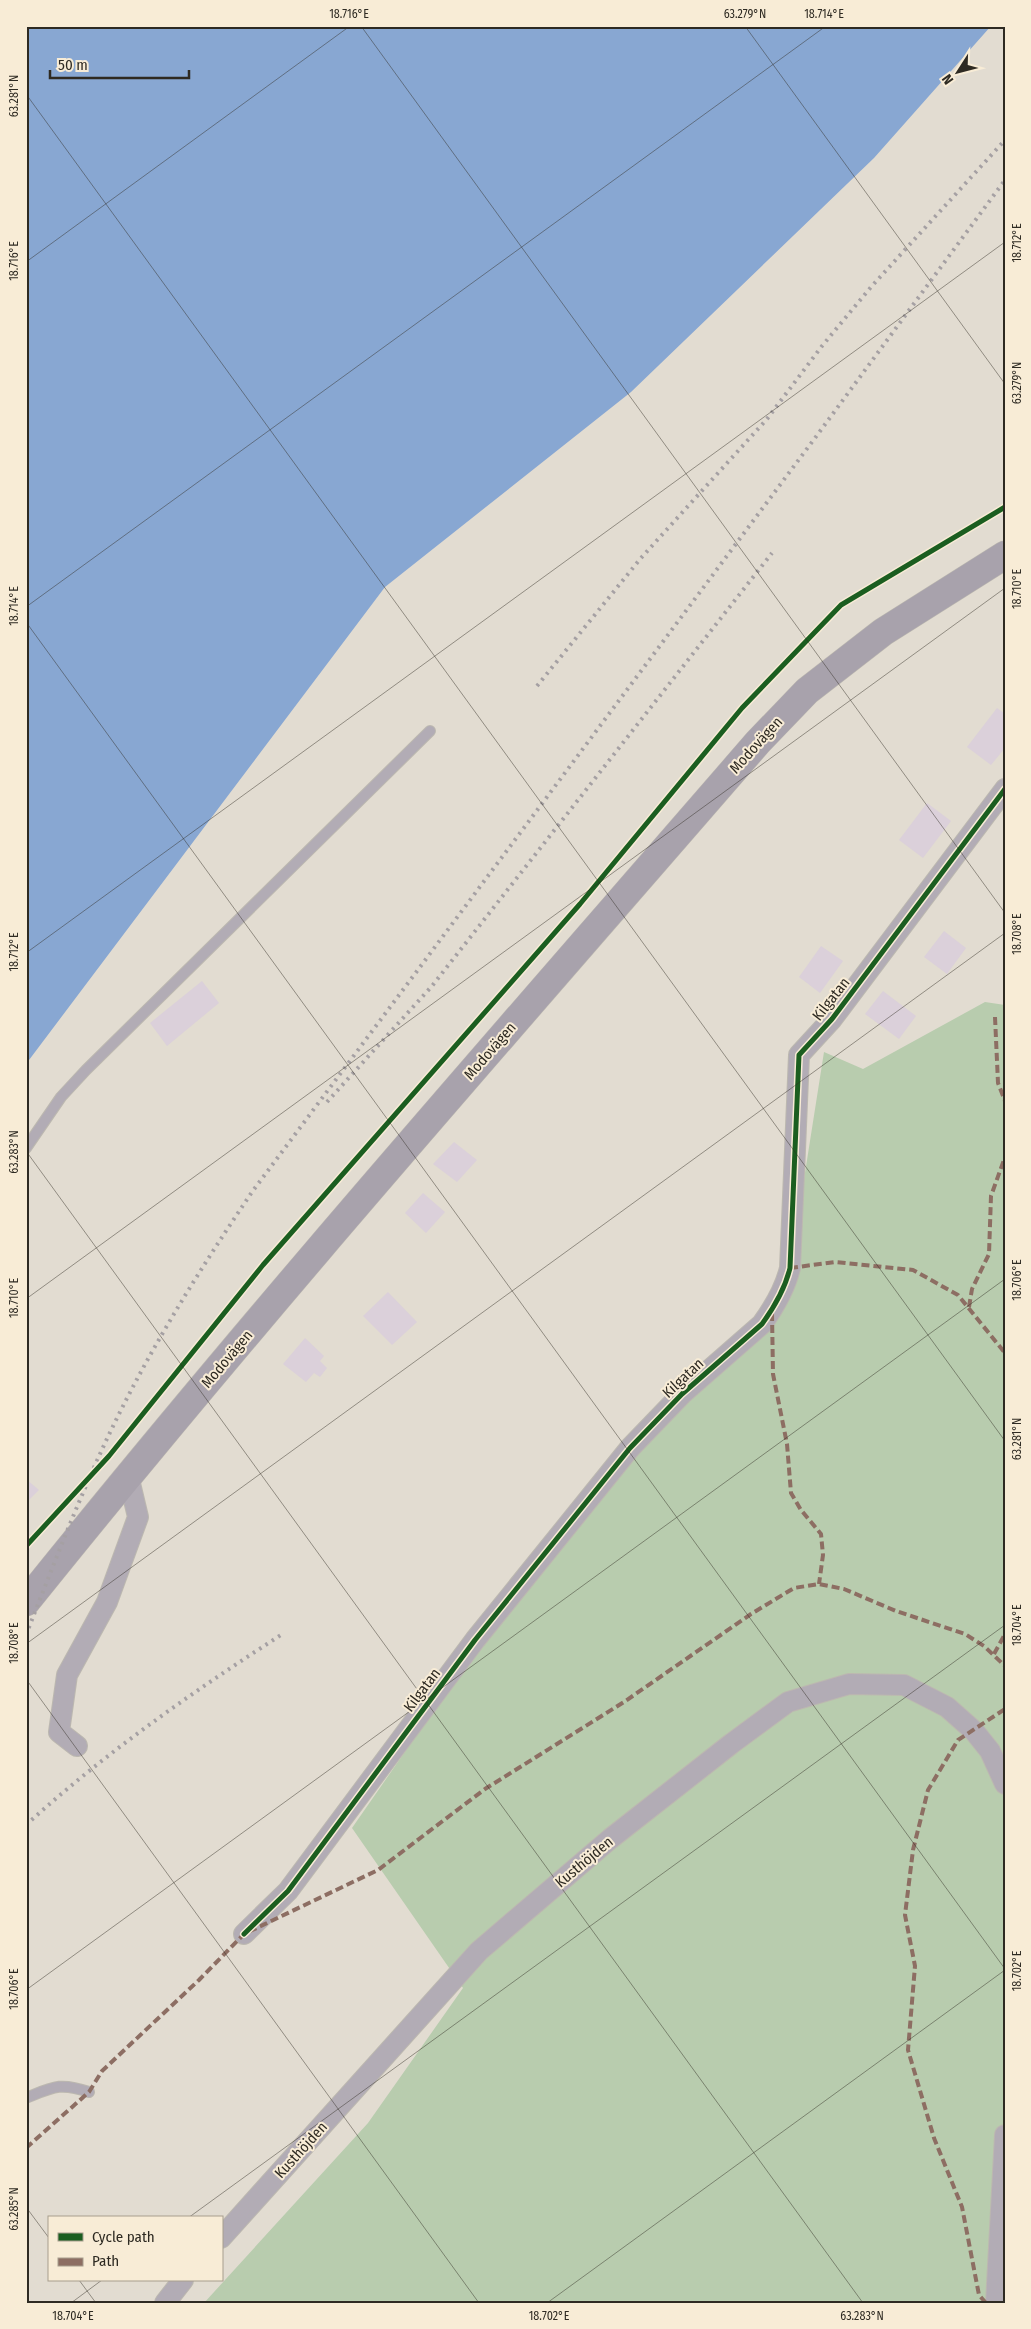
<svg xmlns="http://www.w3.org/2000/svg" width="1031" height="2329" font-family="'Fira Sans Condensed',sans-serif">
	<style>
		.green { fill: #b8ccae }
		.water { fill: #88a7d2 }
		.building { fill: #dbd0da }
		.lines { fill: none; stroke-linecap: round; stroke-linejoin: round }
		.service-casing { stroke: #bcb8b0; stroke-width: 12 }
		.minor-casing { stroke: #bcb8b0; stroke-width: 22 }
		.secondary-casing { stroke: #bcb8b0; stroke-width: 29 }
		.service { stroke: #b2acb5; stroke-width: 10 }
		.minor { stroke: #b2acb5; stroke-width: 20 }
		.secondary { stroke: #a8a2ac; stroke-width: 28 }
		.rail { stroke: #a5a0a3; stroke-width: 4; stroke-dasharray: 2.5 5; stroke-linecap: butt }
		.quiet { stroke: #8d6e63; stroke-width: 4; stroke-dasharray: 8 4; stroke-linecap: butt }
		.cycleway-casing { stroke: #f8ecd6; stroke-width: 8 }
		.cycleway { stroke: #1b5e20; stroke-width: 5 }
		.ticks { fill: none; stroke: #2e2a22; stroke-width: 1; stroke-opacity: 0.45 }
		.labels { text-anchor: middle; stroke-width: 4; stroke-linejoin: round; paint-order: stroke }
		.street-label { font-size: 15px; fill: #2e2a22; stroke: #f8ecd6 }
		.neatline { fill: none; stroke: #2e2a22; stroke-width: 2 }
		.ticks-label { font-size: 12px; text-anchor: middle; fill: #2e2a22 }
	</style>
	<rect width="100%" height="100%" fill="#e2dcd1"/>
	<!-- green -->
	<polygon class="green" points="985,1002 1005,1005 1005,2303 204,2303 368,2123 463,1988 352,1828 434,1710 630,1448 762,1324 790,1268 824,1052 863,1069"/>
	<!-- water -->
	<polygon class="water" points="26,26 991,26 874,158 631,392 385,587 26,1064"/>
	<!-- building -->
	<g class="building">
		<polygon points="997,708 1005,714 1005,748 991,765 967,747"/>
		<polygon points="927,803 951,821 923,858 899,840"/>
		<polygon points="944,931 966,948 947,974 924,957"/>
		<polygon points="821,946 843,961 820,993 799,977"/>
		<polygon points="202,981 219,1003 167,1046 150,1023"/>
		<polygon points="883,991 916,1016 899,1039 865,1014"/>
		<polygon points="454,1142 477,1160 457,1182 433,1164"/>
		<polygon points="423,1193 445,1212 426,1233 405,1213"/>
		<polygon points="388,1292 417,1322 392,1345 363,1316"/>
		<polygon points="305,1338 324,1356 320,1361 327,1368 320,1377 314,1373 306,1382 283,1364"/>
		<polygon points="26,1479 39,1490 26,1503"/>
	</g>
	<g class="lines">
		<defs>
			<g id="service">
				<polyline points="26,1148 61,1097 86,1070 430,731"/>
				<path d="M 26,2098 C 53,2087 60,2082 89,2092"/>
			</g>
			<g id="minor">
				<polyline points="77,1746 59,1732 67,1675 107,1602 138,1517 128,1475"/>
				<path d="M 244,1934 L 288,1891 L 475,1640 L 630,1448 L 682,1394 L 762,1324 C 775,1306 785,1289 790,1268 L 799,1055 L 832,1019 L 1005,789"/>
				<polyline points="221,2238 479,1951 610,1839 731,1744 788,1702 849,1684 904,1685 947,1707 974,1731 990,1751 1005,1784"/>
				<polyline points="165,2303 183,2280"/>
				<polyline points="996,2303 1005,2135"/>
			</g>
			<path id="secondary" d="M 26,1602 C 262,1308 512,1026 758,742 L 807,691 L 883,632 L 1005,555"/>
		</defs>
		<!-- service casing -->
		<use href="#service" class="service-casing"/>
		<!-- minor casing -->
		<use href="#minor" class="minor-casing"/>
		<!-- secondary casing -->
		<use href="#secondary" class="secondary-casing"/>
		<!-- service -->
		<use href="#service" class="service"/>
		<!-- minor -->
		<use href="#minor" class="minor"/>
		<!-- secondary -->
		<use href="#secondary" class="secondary"/>
		<!-- rail -->
		<g class="rail">
			<polyline points="537,686 641,558 767,419 822,346 871,287 1005,140"/>
			<polyline points="327,1102 432,986 772,553"/>
			<path d="M 26,1635 C 51,1571 76,1506 105,1443 C 146,1355 198,1272 252,1192 L 815,438 L 1005,180"/>
			<path d="M 26,1825 C 106,1752 194,1691 284,1633"/>
		</g>
		<!-- quiet -->
		<g class="quiet">
			<polyline points="995,1017 998,1083 1005,1101"/>
			<polyline points="790,1268 835,1262 913,1270 958,1295 1005,1353"/>
			<polyline points="969,1307 972,1289 989,1254 991,1196 1005,1157"/>
			<polyline points="772,1313 773,1374 787,1444 791,1493 801,1510 821,1534 823,1555 819,1584"/>
			<polyline points="994,1654 1005,1634"/>
			<polyline points="26,2148 89,2092 102,2071 199,1980 244,1934 378,1870 485,1789 624,1702 751,1614 794,1588 819,1584 844,1589 896,1611 965,1634 984,1646 1005,1666"/>
			<polyline points="986,2303 979,2295 962,2207 934,2138 908,2050 915,1966 905,1915 913,1850 928,1790 958,1740 1005,1709"/>
		</g>
		<defs>
			<g id="cycleway">
				<polyline points="26,1546 109,1456 263,1265 580,904 742,708 841,605 1005,507"/>
				<path d="M 244,1934 L 288,1891 L 475,1640 L 630,1448 L 682,1394 L 762,1324 C 775,1306 785,1289 790,1268 L 799,1055 L 832,1019 L 1005,789"/>
			</g>
		</defs>
		<!-- cycleway casing -->
		<use href="#cycleway" class="cycleway-casing"/>
		<!-- cycleway -->
		<use href="#cycleway" class="cycleway"/>
	</g>
	<!-- ticks -->
	<path class="ticks" d="M 361,26 L 1005,913M 745,26 L 1005,384M 26,94 L 1005,1441M 26,262 L 350,26M 26,607 L 826,26M 26,622 L 1005,1969M 26,953 L 1005,242M 26,1151 L 863,2303M 26,1299 L 1005,588M 26,1644 L 1005,933M 26,1679 L 479,2303M 26,1990 L 1005,1279M 26,2207 L 49,2238M 188,2218 L 1005,1625M 79,2280 L 96,2303M 71,2303 L 102,2280M 547,2303 L 1005,1970"/>
	<g class="labels">
		<!-- street labels -->
		<g class="street-label">
			<text transform="translate(756 745) rotate(-48)" y="5">Modovägen</text>
			<text transform="translate(831 999) rotate(-52)" y="5">Kilgatan</text>
			<text transform="translate(490 1051) rotate(-49)" y="5">Modovägen</text>
			<text transform="translate(227 1359) rotate(-50)" y="5">Modovägen</text>
			<text transform="translate(683 1378) rotate(-43)" y="5">Kilgatan</text>
			<text transform="translate(422 1690) rotate(-53)" y="5">Kilgatan</text>
			<text transform="translate(584 1862) rotate(-40)" y="5">Kusthöjden</text>
			<text transform="translate(301 2150) rotate(-48)" y="5">Kusthöjden</text>
		</g>
	</g>
	<!-- border -->
	<rect width="1031" height="2329" fill="none" stroke="#f8ecd6" stroke-width="55"/>
	<!-- legend -->
	<rect x="48" y="2216" width="175" height="65" fill="#f8ecd6" stroke="#a79e8e"/>
	<rect x="58" y="2233" width="25" height="8" fill="#1b5e20" stroke="#a79e8e"/>
	<text x="92" y="2242" font-size="15" fill="#2e2a22">Cycle path</text>
	<rect x="58" y="2258" width="25" height="8" fill="#8d6e63" stroke="#a79e8e"/>
	<text x="92" y="2266" font-size="15" fill="#2e2a22">Path</text>
	<!-- north arrow -->
	<g transform="translate(958 72) rotate(234)" stroke="#f8ecd6" stroke-width="4" paint-order="stroke">
	<path d="M0-4L9 19L0 12L-9 19Z" fill="#2e2a22"/>
	<text y="-8" font-size="14" font-weight="bold" text-anchor="middle" fill="#2e2a22">N</text>
	</g>
	<!-- scale -->
	<path d="M50 70v8h139v-8" fill="none" stroke="#2e2a22" stroke-width="2.5"/>
	<text x="58" y="70" font-size="15" fill="#2e2a22" stroke="#f8ecd6" stroke-width="4" paint-order="stroke">50 m</text>
	<rect x="28" y="28" width="976" height="2274" class="neatline"/>
	<g class="ticks-label">
		<text x="349" y="18">18.716°E</text>
		<text x="745" y="18">63.279°N</text>
		<text x="824" y="18">18.714°E</text>
		<text transform="translate(14 96) rotate(-90)" y="4">63.281°N</text>
		<text transform="translate(1017 243) rotate(-90)" y="4">18.712°E</text>
		<text transform="translate(14 261) rotate(-90)" y="4">18.716°E</text>
		<text transform="translate(1017 383) rotate(-90)" y="4">63.279°N</text>
		<text transform="translate(1017 589) rotate(-90)" y="4">18.710°E</text>
		<text transform="translate(14 606) rotate(-90)" y="4">18.714°E</text>
		<text transform="translate(1017 934) rotate(-90)" y="4">18.708°E</text>
		<text transform="translate(14 952) rotate(-90)" y="4">18.712°E</text>
		<text transform="translate(14 1152) rotate(-90)" y="4">63.283°N</text>
		<text transform="translate(1017 1280) rotate(-90)" y="4">18.706°E</text>
		<text transform="translate(14 1298) rotate(-90)" y="4">18.710°E</text>
		<text transform="translate(1017 1439) rotate(-90)" y="4">63.281°N</text>
		<text transform="translate(1017 1625) rotate(-90)" y="4">18.704°E</text>
		<text transform="translate(14 1643) rotate(-90)" y="4">18.708°E</text>
		<text transform="translate(1017 1971) rotate(-90)" y="4">18.702°E</text>
		<text transform="translate(14 1989) rotate(-90)" y="4">18.706°E</text>
		<text transform="translate(14 2209) rotate(-90)" y="4">63.285°N</text>
		<text x="73" y="2320">18.704°E</text>
		<text x="549" y="2320">18.702°E</text>
		<text x="862" y="2320">63.283°N</text>
	</g>
</svg>
